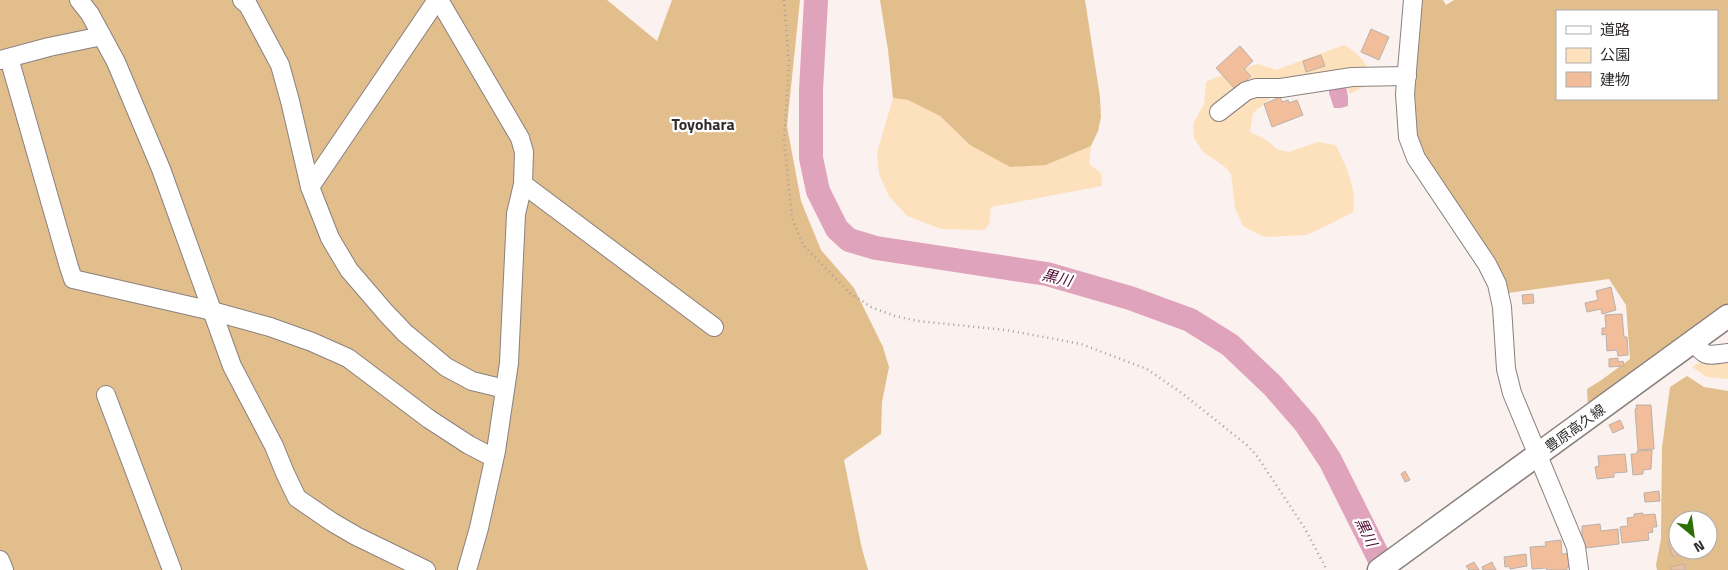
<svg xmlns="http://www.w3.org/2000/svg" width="1728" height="570" font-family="'Titillium Web','Noto Sans JP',sans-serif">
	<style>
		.green { fill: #fce1bc }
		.forest { fill: #e2be8c; fill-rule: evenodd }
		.water { fill: #dfa3bc }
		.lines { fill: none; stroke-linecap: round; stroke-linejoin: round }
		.river { stroke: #dfa3bc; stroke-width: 24 }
		.building { fill: #f2bd9a; stroke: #b9b1ac }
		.minor-casing { stroke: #8a817f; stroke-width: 20 }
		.major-casing { stroke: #8a817f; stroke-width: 25 }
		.path { stroke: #a59e9c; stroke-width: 2.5; stroke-dasharray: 1 4; stroke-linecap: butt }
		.minor { stroke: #fff; stroke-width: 18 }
		.major { stroke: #fff; stroke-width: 22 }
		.labels { text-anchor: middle; stroke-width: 4.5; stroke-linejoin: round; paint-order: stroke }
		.street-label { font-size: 14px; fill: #302d2c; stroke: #fff }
		.water-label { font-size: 15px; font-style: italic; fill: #4f0930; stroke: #fff }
		.quarter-label { font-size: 16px; font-weight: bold; fill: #302d2c; stroke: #fff }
	</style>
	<rect width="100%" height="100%" fill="#fbf1ee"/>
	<!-- green -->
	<g class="green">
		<path d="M 1344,45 C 1360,54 1367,64 1374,81 L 1350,94 L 1346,85 L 1274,85 L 1272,97 L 1253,113 L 1250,132 L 1265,139 L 1277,149 L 1289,152 L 1318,142 L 1336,145 C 1346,167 1357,187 1353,212 L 1326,226 L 1306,235 L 1264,237 L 1243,226 L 1235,208 L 1231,174 L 1224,166 L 1203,152 L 1194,138 L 1193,124 L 1204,104 L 1206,82 L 1217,77 L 1258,64 L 1276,70 Z"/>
		<polygon points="893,98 908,100 940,116 970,145 1046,165 1091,146 1089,164 1101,173 1102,186 991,207 989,225 984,230 941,229 907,216 889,196 879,174 877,153"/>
		<polygon points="1728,358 1728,379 1707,377 1692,367 1702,361"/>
	</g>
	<!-- forest -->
	<g class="forest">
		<polygon points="0,0 607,0 657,41 672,0 800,0 787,126 801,201 821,250 854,288 883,347 889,367 882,402 881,434 844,460 862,549 868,570 0,570"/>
		<polygon points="880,0 1085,0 1100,97 1101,117 1098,131 1091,146 1046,165 1010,167 970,145 940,116 908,100 893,98 888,50"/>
		<path d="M 1422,0 L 1443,0 L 1446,5 L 1454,0 L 1728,0 L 1728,310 L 1588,406 L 1587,389 L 1600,381 L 1630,359 L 1626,305 L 1609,279 L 1508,293 L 1491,254 L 1420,156 L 1408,95 ZM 1557,11 L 1717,11 L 1717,99 L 1557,99 Z"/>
		<path d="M 1687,376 L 1704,387 L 1728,391 L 1728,570 L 1657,570 L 1656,565 L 1661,539 L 1662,448 L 1670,387 ZM 1678,520 L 1708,520 L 1708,550 L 1678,550 Z"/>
	</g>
	<!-- water -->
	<polygon class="water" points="1346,86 1348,97 1348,106 1341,108 1334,108 1329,93 1329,88"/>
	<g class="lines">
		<!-- river -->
		<polyline class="river" points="816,0 811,90 811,158 818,191 837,229 849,240 876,248 1047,274 1130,298 1190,320 1230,345 1273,386 1306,424 1330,460 1385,570"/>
	</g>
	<!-- building -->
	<g class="building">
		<polygon points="1371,29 1389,37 1379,60 1361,52"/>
		<polygon points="1240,46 1253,61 1244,69 1251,76 1236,90 1216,68"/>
		<polygon points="1321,55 1325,66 1306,72 1303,61"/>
		<polygon points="1280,97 1282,102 1288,100 1289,103 1297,100 1303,115 1272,127 1264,104"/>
		<polygon points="1611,287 1616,310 1602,314 1601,309 1587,312 1585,303 1598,300 1596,291"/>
		<polygon points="1533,294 1534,303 1523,304 1522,295"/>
		<polygon points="1622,314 1624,337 1627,337 1628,355 1618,356 1617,350 1607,351 1606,334 1602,335 1602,328 1606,328 1605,315"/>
		<polygon points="1618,358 1618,362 1623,361 1624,366 1609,367 1609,359"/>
		<polygon points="1636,405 1651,405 1654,449 1638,450 1635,409 1637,409"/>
		<polygon points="1620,420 1624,428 1613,433 1609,425"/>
		<polygon points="1652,450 1651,469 1643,470 1643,474 1633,475 1631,454 1637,454 1637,451"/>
		<polygon points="1625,454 1627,472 1614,473 1614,477 1597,479 1595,467 1599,466 1598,456"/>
		<polygon points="1405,471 1410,480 1405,482 1401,474"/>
		<polygon points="1659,491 1660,501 1645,502 1644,493"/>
		<polygon points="1643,513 1643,515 1655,514 1657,527 1652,527 1653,532 1648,533 1649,540 1622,543 1620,527 1628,526 1627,518 1634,517 1634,514"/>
		<polygon points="1600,524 1601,531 1618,529 1619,544 1586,548 1585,544 1582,544 1582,526"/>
		<polygon points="1561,540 1562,554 1572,553 1573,567 1567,567 1567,570 1547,570 1546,568 1532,569 1530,547 1546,546 1545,542"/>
		<polygon points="1678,540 1678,550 1683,550 1684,553 1673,557 1668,543"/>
		<polygon points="1526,554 1527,566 1510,569 1509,566 1505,567 1504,557"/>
		<polygon points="1474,562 1479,570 1469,570 1466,566"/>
		<polygon points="1492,562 1496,570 1483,570 1482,567"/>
		<polygon points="1684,564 1685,570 1671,570 1671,567"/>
	</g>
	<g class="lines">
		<defs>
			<g id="minor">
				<polyline points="79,0 90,14 116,62 161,169 232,366 274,446 285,473 297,498 332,522 356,536 426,570"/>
				<polyline points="242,0 248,5 280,65 290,101 310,187 330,238 349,270 386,313 405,333 446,367 472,381 505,389"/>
				<polyline points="439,0 520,138 524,152 523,184 516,214 509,363 496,451 479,528 467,570"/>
				<polyline points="1413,0 1405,94 1408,137 1416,158 1487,264 1497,284 1502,307 1506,369 1512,393 1576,547 1579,570"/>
				<polyline points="9,58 69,267 73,279 212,311 270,327 312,342 348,358 429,419 469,445 494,458"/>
				<polyline points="0,60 49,47 102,36"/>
				<polyline points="1219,112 1246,91 1256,88 1281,88 1352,77 1407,76"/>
				<polyline points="523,184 714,327"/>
				<polyline points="310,187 437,0"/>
				<path d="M 1694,341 C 1705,359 1709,355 1728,353"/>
				<polyline points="106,395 172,570"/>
				<polyline points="0,560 4,570"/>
			</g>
			<polyline id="major" points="1379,570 1728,316"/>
		</defs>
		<!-- minor casing -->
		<use href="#minor" class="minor-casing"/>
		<!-- major casing -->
		<use href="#major" class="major-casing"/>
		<!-- path -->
		<polyline class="path" points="784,0 789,63 784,140 792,218 803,245 850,293 871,307 895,316 918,321 1006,330 1081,344 1147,369 1183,394 1248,446 1257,456 1304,527 1327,570"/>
		<!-- minor -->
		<use href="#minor" class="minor"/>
		<!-- major -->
		<use href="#major" class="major"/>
	</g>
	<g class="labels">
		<!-- street labels -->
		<g class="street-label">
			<text transform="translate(1575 428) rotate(-36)" y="5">豊原高久線</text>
		</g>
		<!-- water labels -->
		<g class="water-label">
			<text transform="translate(1057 278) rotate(14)" y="5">黒川</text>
			<text transform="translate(1366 532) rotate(64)" y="5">黒川</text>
		</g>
		<!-- quarter labels -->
		<g class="quarter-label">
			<text x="703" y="130">Toyohara</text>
		</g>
	</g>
	<!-- legend -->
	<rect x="1556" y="10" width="162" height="90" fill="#ffffff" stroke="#acabab"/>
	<rect x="1566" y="26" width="25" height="8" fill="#ffffff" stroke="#acabab"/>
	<text x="1600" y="35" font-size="15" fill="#302d2c">道路</text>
	<rect x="1566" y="48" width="25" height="15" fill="#fce1bc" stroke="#acabab"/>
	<text x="1600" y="60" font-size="15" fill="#302d2c">公園</text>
	<rect x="1566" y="72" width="25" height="15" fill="#f2bd9a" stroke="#acabab"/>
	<text x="1600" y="85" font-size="15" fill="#302d2c">建物</text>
	<!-- north arrow -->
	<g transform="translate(1693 535) rotate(151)"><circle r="24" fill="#ffffff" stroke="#acabab"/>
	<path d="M0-4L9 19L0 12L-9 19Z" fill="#2d6f07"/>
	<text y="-8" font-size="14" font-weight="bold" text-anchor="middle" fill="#302d2c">N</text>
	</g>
</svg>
